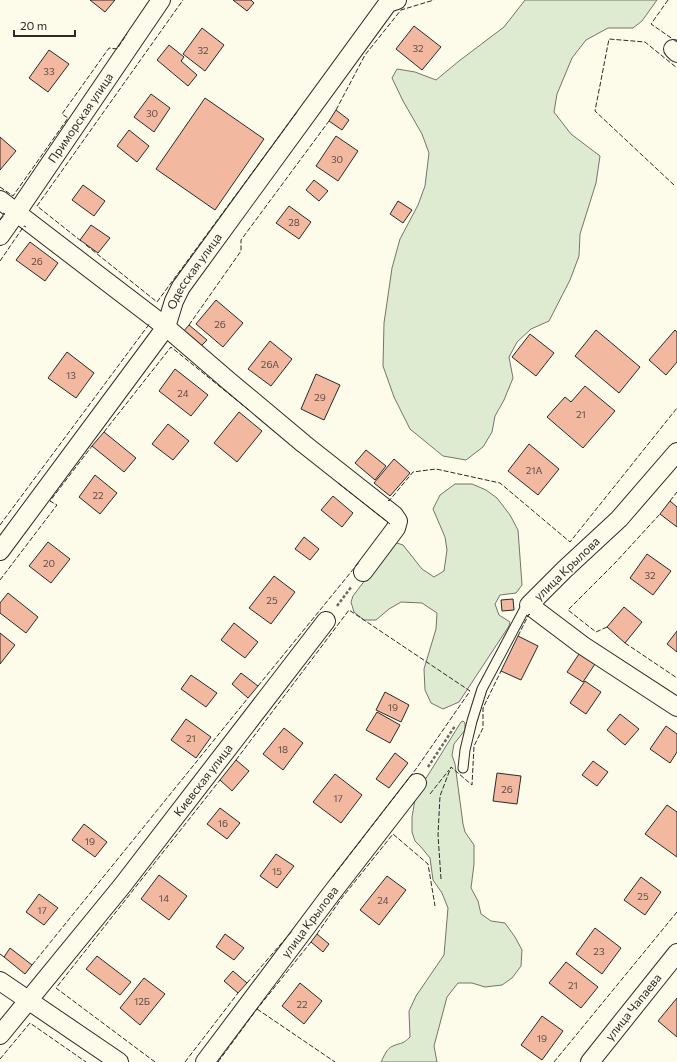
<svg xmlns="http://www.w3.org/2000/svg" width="677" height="1062" font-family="Commissioner,sans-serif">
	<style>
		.green { fill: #deebd1; stroke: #74746e }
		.building { fill: #f2b8a0; stroke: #2b2b2b }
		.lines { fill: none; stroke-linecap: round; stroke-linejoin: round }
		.lane-casing { stroke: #2b2b2b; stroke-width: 11 }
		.street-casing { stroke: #2b2b2b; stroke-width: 20 }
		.path { stroke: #6a6964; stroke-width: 2.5; stroke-dasharray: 3 2; stroke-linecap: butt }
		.lane { stroke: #fdfbea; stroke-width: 9 }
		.street { stroke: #fdfbea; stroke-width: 18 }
		.fence { stroke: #2b2b2b; stroke-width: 1; stroke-dasharray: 5 2; stroke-linecap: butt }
		.labels { text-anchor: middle; stroke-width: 3; stroke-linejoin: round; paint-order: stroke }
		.number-label { font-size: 10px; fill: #5d4e48 }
		.street-label { font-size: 12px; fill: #2b2b2b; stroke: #fdfbea }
	</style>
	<rect width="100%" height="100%" fill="#fdfbea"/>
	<!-- green -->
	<g class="green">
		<polygon points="525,0 657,0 642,21 633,28 608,28 586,40 572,58 557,94 554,112 571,134 600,156 596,183 580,234 579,256 570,280 549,321 531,329 517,342 509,357 513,378 504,400 495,416 492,432 483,447 466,460 443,456 410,429 394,397 383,366 384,323 392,268 400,239 418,205 425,186 429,153 422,134 403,101 392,78 397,69 415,72 436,80 459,61 504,27"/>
		<polygon points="455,484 472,484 486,490 497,498 510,515 518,530 522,585 516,593 500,595 495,604 499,615 510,622 509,626 459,702 443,709 431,703 425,690 424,669 436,629 437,613 422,603 401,602 389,609 376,620 364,620 354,612 351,602 353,596 394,542 403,545 422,569 434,577 444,571 447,550 445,537 433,509 440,495"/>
		<path d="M 463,721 L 465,723 L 465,730 L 454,744 L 452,755 L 455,764 L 463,824 L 465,832 L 474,845 L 474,864 L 471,888 L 478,901 L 481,914 L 491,921 L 505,923 L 515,937 L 522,950 L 521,966 L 512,978 L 502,985 L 485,987 L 472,983 L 458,983 L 447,997 L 434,1046 L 437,1062 L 381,1062 C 384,1056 387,1048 393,1046 C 402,1042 402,1045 410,1037 L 409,1011 L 416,996 L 444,955 L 448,908 L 442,893 L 433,880 L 430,858 L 421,847 L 415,841 L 412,832 L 412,817 L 415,799 L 420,788 L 461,722 Z"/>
	</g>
	<!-- building -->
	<g class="building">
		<polygon points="90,0 115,0 105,12"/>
		<polygon points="233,0 251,0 254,3 247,11"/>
		<polygon points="414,26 441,47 422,70 396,49"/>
		<polygon points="202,28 224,45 205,71 183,54"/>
		<polygon points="169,45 184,57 181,61 197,75 188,86 157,60"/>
		<polygon points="49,50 69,64 48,92 29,78"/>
		<polygon points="151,94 170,108 154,132 134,117"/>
		<polygon points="205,98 264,139 215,210 156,169"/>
		<polygon points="336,110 349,120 342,130 329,121"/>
		<polygon points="129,130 149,146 137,162 117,146"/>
		<polygon points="336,136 358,151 338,181 316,166"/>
		<polygon points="0,137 16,151 0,170"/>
		<polygon points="314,180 328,191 319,201 306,190"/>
		<polygon points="83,185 105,201 94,216 72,200"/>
		<polygon points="398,201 412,210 403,223 390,214"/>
		<polygon points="289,206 311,222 299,239 276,223"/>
		<polygon points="91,225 110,238 98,253 80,240"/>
		<polygon points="30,242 58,263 45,281 16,260"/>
		<polygon points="216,300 243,323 223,347 196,324"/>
		<polygon points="189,325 207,340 200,347 183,332"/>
		<polygon points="596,330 640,367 619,393 575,356"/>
		<polygon points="675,330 677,332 677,362 666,375 649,360"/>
		<polygon points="530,334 554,353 536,376 512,357"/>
		<polygon points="270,341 292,359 271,386 248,369"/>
		<polygon points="67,352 94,373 76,398 48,378"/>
		<polygon points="175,369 208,395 191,416 159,391"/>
		<polygon points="316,374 340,385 324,420 301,409"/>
		<polygon points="585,386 615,411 583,448 547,417 565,397 571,402"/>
		<polygon points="239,412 262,431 237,462 214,443"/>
		<polygon points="168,424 189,441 173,460 152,444"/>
		<polygon points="104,432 136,458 124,472 92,446"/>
		<polygon points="529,444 559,469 538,495 508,471"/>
		<polygon points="366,450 386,466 375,480 355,463"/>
		<polygon points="394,459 410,473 390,496 374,483"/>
		<polygon points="95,475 117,493 100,514 79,497"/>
		<polygon points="333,496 353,513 342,527 321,510"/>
		<polygon points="670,501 677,507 677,527 660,514"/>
		<polygon points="304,537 319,549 310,560 295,549"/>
		<polygon points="48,542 70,559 51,583 29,566"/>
		<polygon points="647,554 671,571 653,595 630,578"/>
		<polygon points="274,576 295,592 271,624 249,608"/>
		<polygon points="8,593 38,617 26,633 0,613 0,603"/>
		<polygon points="513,599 514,610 502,611 501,600"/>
		<polygon points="624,607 642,622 625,643 607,627"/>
		<polygon points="234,623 258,642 245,658 221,640"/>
		<polygon points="677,631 677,652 667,644"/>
		<polygon points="0,633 15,645 0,664"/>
		<polygon points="518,636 538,646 521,680 501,671"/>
		<polygon points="579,654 595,664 583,682 567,672"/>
		<polygon points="241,673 258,686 248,698 232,684"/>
		<polygon points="191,675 217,693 206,707 181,689"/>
		<polygon points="585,681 601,692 586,714 570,703"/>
		<polygon points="385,692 409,705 401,722 376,710"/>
		<polygon points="377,712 400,725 390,743 366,730"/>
		<polygon points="620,714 639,729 625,745 607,730"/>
		<polygon points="186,719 211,737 196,758 171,740"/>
		<polygon points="666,726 677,734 677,752 670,763 650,749"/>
		<polygon points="284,728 303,743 283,770 263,754"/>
		<polygon points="395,753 408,763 389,788 376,779"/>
		<polygon points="236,760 249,771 232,791 220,780"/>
		<polygon points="593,761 608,772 597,786 582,775"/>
		<polygon points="497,773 521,776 517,804 493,801"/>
		<polygon points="335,774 362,795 341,823 313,802"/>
		<polygon points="667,805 677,812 677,857 645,834"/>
		<polygon points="220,808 240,823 227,839 207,824"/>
		<polygon points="84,824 107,842 95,857 72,840"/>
		<polygon points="276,854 294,866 277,888 260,876"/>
		<polygon points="159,875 187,896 169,920 141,899"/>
		<polygon points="387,876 406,890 379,925 360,910"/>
		<polygon points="641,877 661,892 645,915 624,900"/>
		<polygon points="39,894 58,908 44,925 26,912"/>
		<polygon points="595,928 621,948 602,974 576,954"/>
		<polygon points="225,934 244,948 234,960 216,947"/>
		<polygon points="317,934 329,944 323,952 311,942"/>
		<polygon points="10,948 32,965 25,974 4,957"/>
		<polygon points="97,956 131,982 120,995 86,969"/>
		<polygon points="566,962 598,987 581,1008 549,983"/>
		<polygon points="233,971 247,983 238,993 224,981"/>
		<polygon points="144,978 165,994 140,1025 120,1008"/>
		<polygon points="300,983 322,1001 304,1024 282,1006"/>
		<polygon points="677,998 677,1037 658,1021"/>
		<polygon points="542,1016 563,1031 542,1060 521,1045"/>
	</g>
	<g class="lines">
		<defs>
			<polyline id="lane" points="463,768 465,750 472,721 482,689 524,610 529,605"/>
			<g id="street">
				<polyline points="673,49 677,53"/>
				<polyline points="0,200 166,327 230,382 304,444 394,515 398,521 396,528 363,572"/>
				<path id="s1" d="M 0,236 L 17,212 L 161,0"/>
				<polyline points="677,452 619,519 565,569 529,605 582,645 677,707"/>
				<path id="s2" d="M 0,551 L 166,327 L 174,301 L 181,287 L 388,3 L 397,0"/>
				<polyline points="0,981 119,1062"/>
				<path id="s3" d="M 0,1035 L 122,886 L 326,621"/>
				<path id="s4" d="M 205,1062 L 331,894 L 417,783"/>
				<path id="s5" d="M 590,1062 L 677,953"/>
			</g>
		</defs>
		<!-- lane casing -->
		<use href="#lane" class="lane-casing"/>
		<!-- street casing -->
		<use href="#street" class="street-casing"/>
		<!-- path -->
		<g class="path">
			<polyline points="337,606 352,586"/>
			<polyline points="428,767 455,726"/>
		</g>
		<!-- lane -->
		<use href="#lane" class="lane"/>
		<!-- street -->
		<use href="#street" class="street"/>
		<!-- fence -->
		<g class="fence">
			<polyline points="668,0 651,24 677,42"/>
			<polyline points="336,110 365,55 401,10 434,0"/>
			<polyline points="674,185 595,111 609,39 645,42 677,68"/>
			<polyline points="0,187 13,196 68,118 62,114 109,48 117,49 127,34"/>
			<polyline points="0,220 5,214 3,213"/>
			<polyline points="81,241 37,206 183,0"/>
			<polyline points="86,245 157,302 297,112"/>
			<polyline points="0,261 24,226 26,227"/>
			<polyline points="189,325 241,251 241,240 329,121"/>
			<polyline points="104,432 171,347 250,411"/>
			<polyline points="338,483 390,524"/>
			<polyline points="388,500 389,501 413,472 436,469 500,483 570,542 677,408"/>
			<polyline points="670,501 677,492"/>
			<polyline points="0,525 150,323"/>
			<polyline points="0,580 57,505 50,501 92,446"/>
			<polyline points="607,627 596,632 568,610 615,563 660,514"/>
			<polyline points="518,636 529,614 530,615"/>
			<polyline points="625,643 677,678"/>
			<polyline points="258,686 360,561"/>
			<polyline points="236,760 349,610 470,691 416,769 331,879"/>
			<polyline points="430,794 449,770"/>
			<polyline points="441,879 438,835 440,796 451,767 472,785 474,746 483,728 483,708 501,671"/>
			<polyline points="317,934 341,899 393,834 428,864 435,906"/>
			<polyline points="0,954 4,957"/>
			<polyline points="32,965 248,698"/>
			<polyline points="247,983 293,930"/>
			<polyline points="257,1009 335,1062"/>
			<polyline points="0,1059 30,1023 86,1062"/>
			<polyline points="155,1062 56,988 220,780"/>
			<polyline points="185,1062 238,993"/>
			<polyline points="218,1062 257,1009 311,942"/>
			<polyline points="554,1062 677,912"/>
		</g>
	</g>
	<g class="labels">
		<!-- number labels -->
		<g class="number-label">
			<text x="418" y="52">32</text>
			<text x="203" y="54">32</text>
			<text x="49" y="75">33</text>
			<text x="152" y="117">30</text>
			<text x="337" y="163">30</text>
			<text x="294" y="226">28</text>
			<text x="37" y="265">26</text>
			<text x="220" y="328">26</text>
			<text x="270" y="368">26А</text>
			<text x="71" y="379">13</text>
			<text x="183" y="397">24</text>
			<text x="320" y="401">29</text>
			<text x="581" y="418">21</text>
			<text x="534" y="474">21А</text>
			<text x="98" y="499">22</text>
			<text x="49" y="567">20</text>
			<text x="650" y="579">32</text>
			<text x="272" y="604">25</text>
			<text x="393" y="711">19</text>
			<text x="191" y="742">21</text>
			<text x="283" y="753">18</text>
			<text x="507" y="793">26</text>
			<text x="338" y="802">17</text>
			<text x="223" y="827">16</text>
			<text x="90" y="845">19</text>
			<text x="277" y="875">15</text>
			<text x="643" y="900">25</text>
			<text x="164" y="902">14</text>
			<text x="383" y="904">24</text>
			<text x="42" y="914">17</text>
			<text x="599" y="955">23</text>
			<text x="573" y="989">21</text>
			<text x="142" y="1005">12Б</text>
			<text x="302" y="1008">22</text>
			<text x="542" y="1042">19</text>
		</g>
		<!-- street labels -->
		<g class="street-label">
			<text dy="4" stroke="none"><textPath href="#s1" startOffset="143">Приморская улица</textPath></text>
			<text dy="4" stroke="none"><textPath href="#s2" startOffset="342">Одесская улица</textPath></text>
			<text transform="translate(567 569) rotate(-44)" y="4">улица Крылова</text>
			<text dy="4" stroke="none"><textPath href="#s3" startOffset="326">Киевская улица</textPath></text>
			<text dy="4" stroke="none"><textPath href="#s4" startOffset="175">улица Крылова</textPath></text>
			<text dy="4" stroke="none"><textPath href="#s5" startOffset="70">улица Чапаева</textPath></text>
		</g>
	</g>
	<!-- scale -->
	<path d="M14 30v6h61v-6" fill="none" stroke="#2b2b2b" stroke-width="2"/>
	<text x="20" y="30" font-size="12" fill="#2b2b2b" stroke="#fdfbea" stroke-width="3" paint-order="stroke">20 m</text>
</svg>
